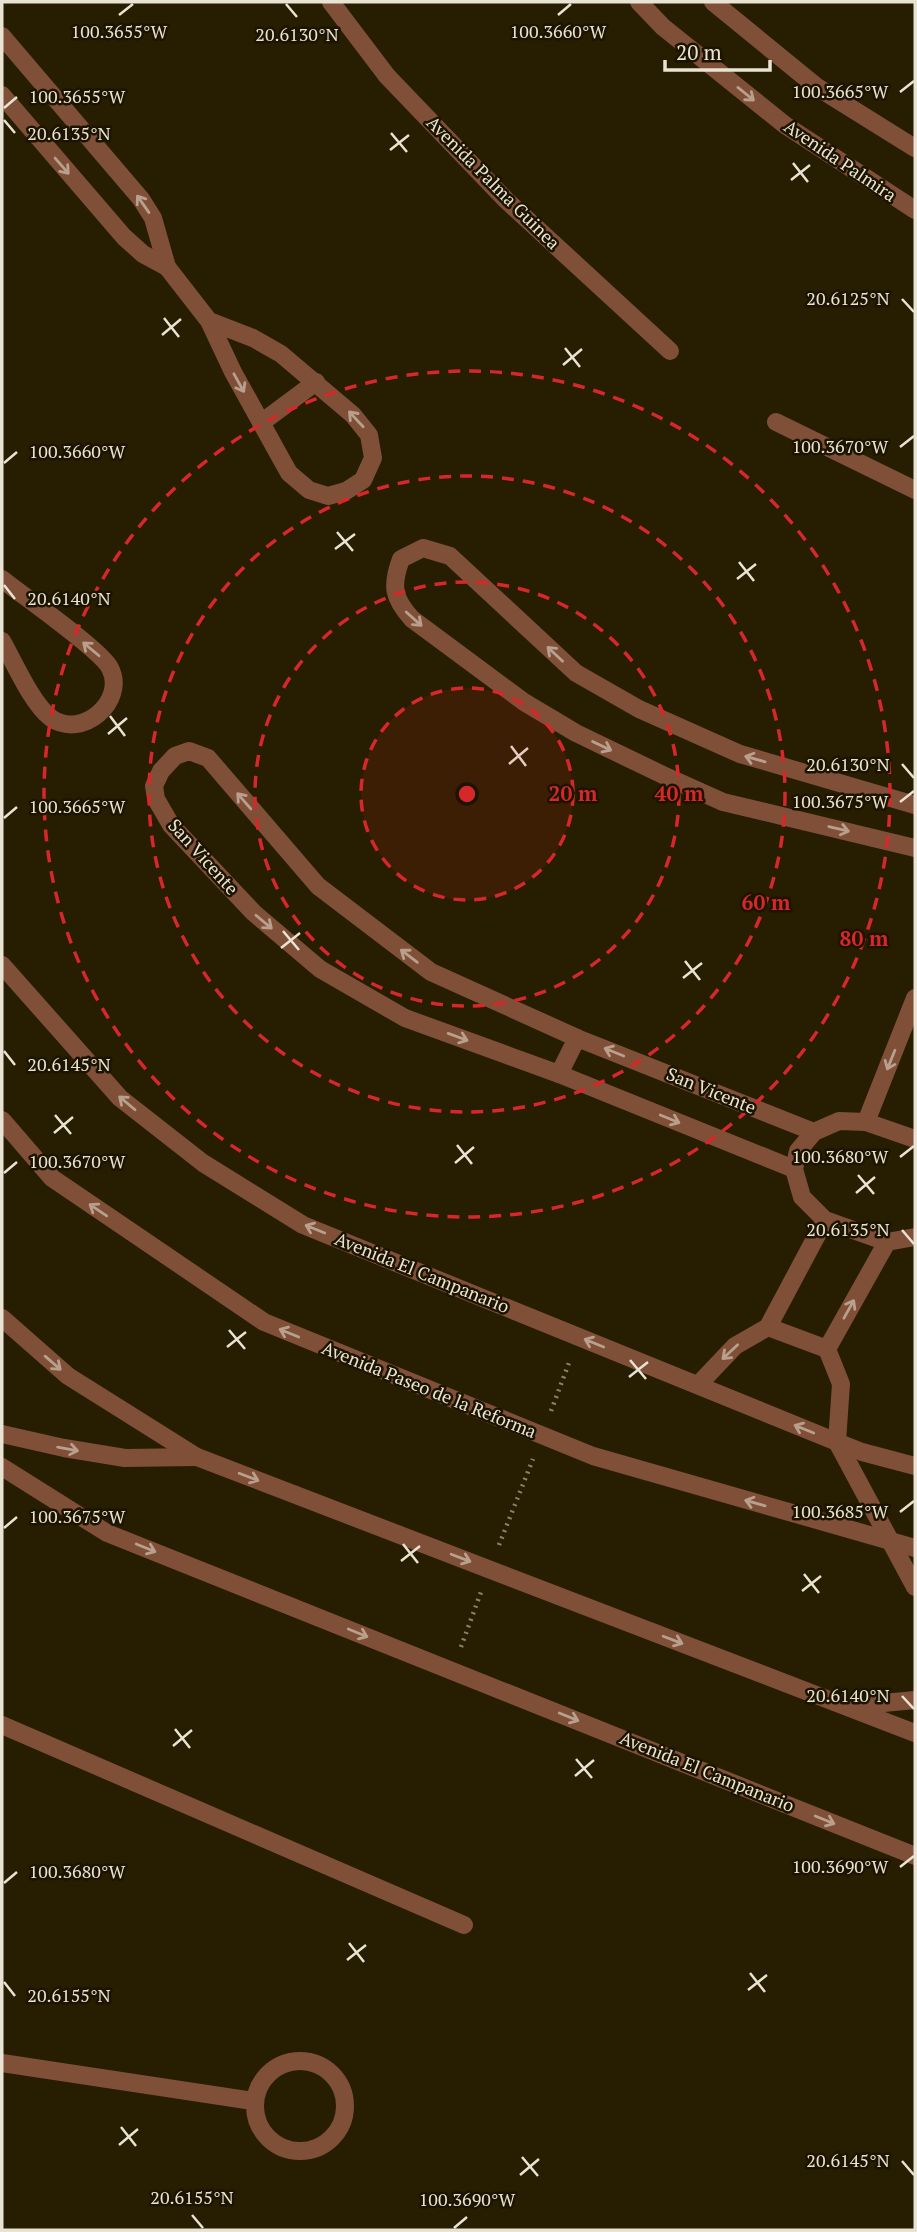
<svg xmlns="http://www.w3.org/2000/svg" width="917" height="2232" font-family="'PT Serif',serif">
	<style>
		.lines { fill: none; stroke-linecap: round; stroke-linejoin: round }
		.path { stroke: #89816b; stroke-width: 4.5; stroke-dasharray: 2 5; stroke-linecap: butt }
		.service { stroke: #7f4f38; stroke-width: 18 }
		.minor { stroke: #7f4f38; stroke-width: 18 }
		.tertiary { stroke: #7f4f38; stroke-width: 18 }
		.oneway { stroke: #b9a08d }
		.ticks { fill: none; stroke: #e9e3d3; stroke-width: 2.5 }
		.ring { fill: none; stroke: #d62828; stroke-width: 3.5; stroke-dasharray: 12 9 }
		.labels { text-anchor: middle; stroke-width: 5; stroke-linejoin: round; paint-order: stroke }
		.street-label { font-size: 18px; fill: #e9e3d3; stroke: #1d1400 }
		.ticks-label { font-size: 18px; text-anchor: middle; fill: #e9e3d3; stroke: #1d1400; stroke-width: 5; stroke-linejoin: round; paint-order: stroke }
		.centre { fill: #d62828; stroke: #1d1400; stroke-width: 3.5 }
		.ring-label { font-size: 21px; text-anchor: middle; font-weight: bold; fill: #d62828; stroke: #1d1400; stroke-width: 5; stroke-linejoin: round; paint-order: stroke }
	</style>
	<rect width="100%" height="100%" fill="#271d01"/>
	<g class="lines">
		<!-- path -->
		<g class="path">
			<polyline points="551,1411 570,1360"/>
			<polyline points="499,1545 533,1459"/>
			<polyline points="461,1647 481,1592"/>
		</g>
		<!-- service -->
		<g class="service">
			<polyline points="2,1725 464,1925"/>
			<circle cx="300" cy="2106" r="45"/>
			<polyline points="2,2063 253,2101"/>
		</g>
		<!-- minor -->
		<g class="minor">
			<polyline points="331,2 387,76 506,200 670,351"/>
			<polyline points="639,2 663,27 785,125 915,210"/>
			<polyline points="713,2 817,87 915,148"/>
			<polyline points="2,36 141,199 153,218 167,267"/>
			<polyline points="2,95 124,237 143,254 167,267 209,321 233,372 289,473 309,490 328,496 346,491 363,480 373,458 369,435 353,415 281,354 253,338 209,321"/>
			<polyline points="776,422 915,490"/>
			<polyline points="261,423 316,382"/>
			<path d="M 2,579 C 23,596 100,649 110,668 C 127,701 82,740 51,718 C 32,704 14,662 2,641"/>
			<path d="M 915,805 L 740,754 L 639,709 L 576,673 L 450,556 L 423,548 L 401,559 C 391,586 393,598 412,619 L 524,702 L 576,733 L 665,776 L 723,802 L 915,848"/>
			<polyline points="2,965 120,1098 203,1163 303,1225 837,1442 862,1452 915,1466"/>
			<polyline points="559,1074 577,1038"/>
			<polyline points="866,1122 915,998"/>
			<polyline points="915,1139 866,1122 839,1121 814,1132 798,1151 794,1169 802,1197 825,1220 887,1242 915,1237"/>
			<polyline points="794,1169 559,1074 405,1018 320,969 254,913 171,825 156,799 154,786 161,771 175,756 189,751 208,758 318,886 431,972 577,1038 814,1132"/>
			<polyline points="768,1327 827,1349"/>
			<polyline points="698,1385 735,1346 768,1327 825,1220"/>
			<polyline points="837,1442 841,1384 827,1349 887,1242"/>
			<polyline points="2,1467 107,1533 915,1856"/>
		</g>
		<!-- tertiary -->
		<g class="tertiary">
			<polyline points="2,1120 52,1178 264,1322 593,1456 915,1548"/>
			<polyline points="2,1318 68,1376 197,1457 915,1733"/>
			<polyline points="2,1434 64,1448 125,1458 197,1457"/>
			<polyline points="837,1442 915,1587"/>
			<polyline points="852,1706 915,1700"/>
		</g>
	</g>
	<!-- one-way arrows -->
	<defs><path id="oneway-shaft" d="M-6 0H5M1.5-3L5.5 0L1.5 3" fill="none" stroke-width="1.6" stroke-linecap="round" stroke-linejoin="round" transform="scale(1.75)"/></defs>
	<g class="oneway">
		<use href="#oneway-shaft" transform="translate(746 94) rotate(39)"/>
		<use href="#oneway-shaft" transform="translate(62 166) rotate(49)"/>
		<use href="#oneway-shaft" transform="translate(143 204) rotate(-125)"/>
		<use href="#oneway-shaft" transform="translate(239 383) rotate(61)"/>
		<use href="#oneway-shaft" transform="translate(356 419) rotate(-133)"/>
		<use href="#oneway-shaft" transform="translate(414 619) rotate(42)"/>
		<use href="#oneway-shaft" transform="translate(91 649) rotate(-140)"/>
		<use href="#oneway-shaft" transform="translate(555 654) rotate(-137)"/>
		<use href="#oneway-shaft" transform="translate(602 746) rotate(26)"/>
		<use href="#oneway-shaft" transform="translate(755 759) rotate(-164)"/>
		<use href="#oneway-shaft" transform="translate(244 801) rotate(-131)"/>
		<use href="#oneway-shaft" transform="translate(839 829) rotate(13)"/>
		<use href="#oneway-shaft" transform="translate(264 922) rotate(40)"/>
		<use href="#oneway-shaft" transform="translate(409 956) rotate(-143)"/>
		<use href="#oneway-shaft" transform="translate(458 1037) rotate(20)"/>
		<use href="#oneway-shaft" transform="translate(614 1052) rotate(-158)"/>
		<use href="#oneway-shaft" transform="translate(891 1060) rotate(112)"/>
		<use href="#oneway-shaft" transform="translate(127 1103) rotate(-140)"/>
		<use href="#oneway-shaft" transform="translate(670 1119) rotate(22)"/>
		<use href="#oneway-shaft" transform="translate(98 1210) rotate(-146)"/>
		<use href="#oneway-shaft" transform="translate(315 1229) rotate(-158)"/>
		<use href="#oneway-shaft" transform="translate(849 1309) rotate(-61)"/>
		<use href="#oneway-shaft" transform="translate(289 1333) rotate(-158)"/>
		<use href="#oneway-shaft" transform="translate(594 1343) rotate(-158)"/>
		<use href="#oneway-shaft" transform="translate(730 1352) rotate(137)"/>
		<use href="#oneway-shaft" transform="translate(53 1363) rotate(41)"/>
		<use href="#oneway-shaft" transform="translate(804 1429) rotate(-158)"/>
		<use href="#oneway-shaft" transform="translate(68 1449) rotate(10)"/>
		<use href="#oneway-shaft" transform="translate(249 1477) rotate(21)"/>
		<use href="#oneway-shaft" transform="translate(755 1503) rotate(-164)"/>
		<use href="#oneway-shaft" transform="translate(146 1548) rotate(22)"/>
		<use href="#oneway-shaft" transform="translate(461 1558) rotate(21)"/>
		<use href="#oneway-shaft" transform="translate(358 1633) rotate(22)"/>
		<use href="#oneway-shaft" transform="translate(673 1640) rotate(21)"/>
		<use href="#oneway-shaft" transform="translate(569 1717) rotate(22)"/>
		<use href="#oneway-shaft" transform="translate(825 1820) rotate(22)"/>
	</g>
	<!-- ticks -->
	<path class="ticks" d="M 286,4 L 297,17M 119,15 L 133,4M 558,15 L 571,4M 900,92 L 914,81M 4,108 L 17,97M 4,120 L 15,133M 391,133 L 407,152M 390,150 L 409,135M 793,163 L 808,182M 791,180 L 810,165M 902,299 L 914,312M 164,318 L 179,337M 162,335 L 181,319M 565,348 L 580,367M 563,365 L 582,349M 900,447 L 914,436M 4,463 L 17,452M 337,532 L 353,551M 335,549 L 355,534M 739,562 L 754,581M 737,579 L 756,564M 4,585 L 15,599M 110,716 L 125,736M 108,734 L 127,718M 511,746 L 526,766M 509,764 L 528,748M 902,764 L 914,778M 900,802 L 914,791M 4,818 L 17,807M 283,931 L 299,950M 281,948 L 300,933M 685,961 L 700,980M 683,978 L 702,963M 4,1051 L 15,1065M 55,1115 L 71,1134M 54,1133 L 73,1117M 457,1145 L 472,1164M 900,1157 L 914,1146M 455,1163 L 474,1147M 4,1173 L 17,1162M 858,1175 L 874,1194M 856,1193 L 875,1177M 902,1230 L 914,1244M 229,1330 L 245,1349M 227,1347 L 246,1332M 630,1360 L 646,1379M 629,1377 L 648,1362M 900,1512 L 914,1501M 4,1528 L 17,1517M 403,1544 L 418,1563M 401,1561 L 420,1546M 804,1574 L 819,1593M 802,1591 L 821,1576M 902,1696 L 914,1709M 175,1729 L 190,1748M 173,1746 L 192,1730M 576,1759 L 592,1778M 575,1776 L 594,1760M 900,1867 L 914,1856M 4,1883 L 17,1872M 349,1943 L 364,1962M 347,1960 L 366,1945M 750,1973 L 765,1992M 4,1982 L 15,1996M 748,1990 L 767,1975M 121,2127 L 136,2146M 119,2145 L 138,2129M 522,2157 L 538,2176M 902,2161 L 914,2175M 520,2175 L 539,2159M 192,2215 L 203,2228M 454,2228 L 467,2217"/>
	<!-- distance rings -->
	<circle cx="467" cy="794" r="106" fill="#d62828" fill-opacity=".12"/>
	<g class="ring">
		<circle cx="467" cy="794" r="106"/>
		<circle cx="467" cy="794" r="212"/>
		<circle cx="467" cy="794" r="318"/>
		<circle cx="467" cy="794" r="423"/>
	</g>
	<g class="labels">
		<!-- street labels -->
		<g class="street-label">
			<text transform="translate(840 161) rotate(34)" y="6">Avenida Palmira</text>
			<text transform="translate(493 183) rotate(45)" y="6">Avenida Palma Guinea</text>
			<text transform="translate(203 857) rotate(48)" y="6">San Vicente</text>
			<text transform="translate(711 1091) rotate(22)" y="6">San Vicente</text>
			<text transform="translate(422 1273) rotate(22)" y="6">Avenida El Campanario</text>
			<text transform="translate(429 1390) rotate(22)" y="6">Avenida Paseo de la Reforma</text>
			<text transform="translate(707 1772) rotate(22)" y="6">Avenida El Campanario</text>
		</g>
	</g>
	<g class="ticks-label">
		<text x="119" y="38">100.3655°W</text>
		<text x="558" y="38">100.3660°W</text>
		<text x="297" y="41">20.6130°N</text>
		<text x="840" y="98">100.3665°W</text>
		<text x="77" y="103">100.3655°W</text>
		<text x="69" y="140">20.6135°N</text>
		<text x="848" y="305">20.6125°N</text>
		<text x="840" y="453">100.3670°W</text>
		<text x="77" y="458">100.3660°W</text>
		<text x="69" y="605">20.6140°N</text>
		<text x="848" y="771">20.6130°N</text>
		<text x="840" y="808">100.3675°W</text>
		<text x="77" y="813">100.3665°W</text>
		<text x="69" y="1071">20.6145°N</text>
		<text x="840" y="1163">100.3680°W</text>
		<text x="77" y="1168">100.3670°W</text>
		<text x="848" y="1236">20.6135°N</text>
		<text x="840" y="1518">100.3685°W</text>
		<text x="77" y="1523">100.3675°W</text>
		<text x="848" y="1702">20.6140°N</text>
		<text x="840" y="1873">100.3690°W</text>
		<text x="77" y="1878">100.3680°W</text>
		<text x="69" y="2002">20.6155°N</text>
		<text x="848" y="2167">20.6145°N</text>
		<text x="192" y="2204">20.6155°N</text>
		<text x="467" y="2206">100.3690°W</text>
	</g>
	<circle cx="467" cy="794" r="10" class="centre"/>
	<g class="ring-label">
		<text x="573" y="801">20 m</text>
		<text x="679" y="801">40 m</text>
		<text x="766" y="910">60 m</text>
		<text x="864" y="946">80 m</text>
	</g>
	<!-- border -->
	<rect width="917" height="2232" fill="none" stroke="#e9e3d3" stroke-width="7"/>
	<!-- scale -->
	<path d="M665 60v10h105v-10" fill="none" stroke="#e9e3d3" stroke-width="3.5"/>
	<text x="676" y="60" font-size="21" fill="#e9e3d3" stroke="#1d1400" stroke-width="5" paint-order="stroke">20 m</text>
</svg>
